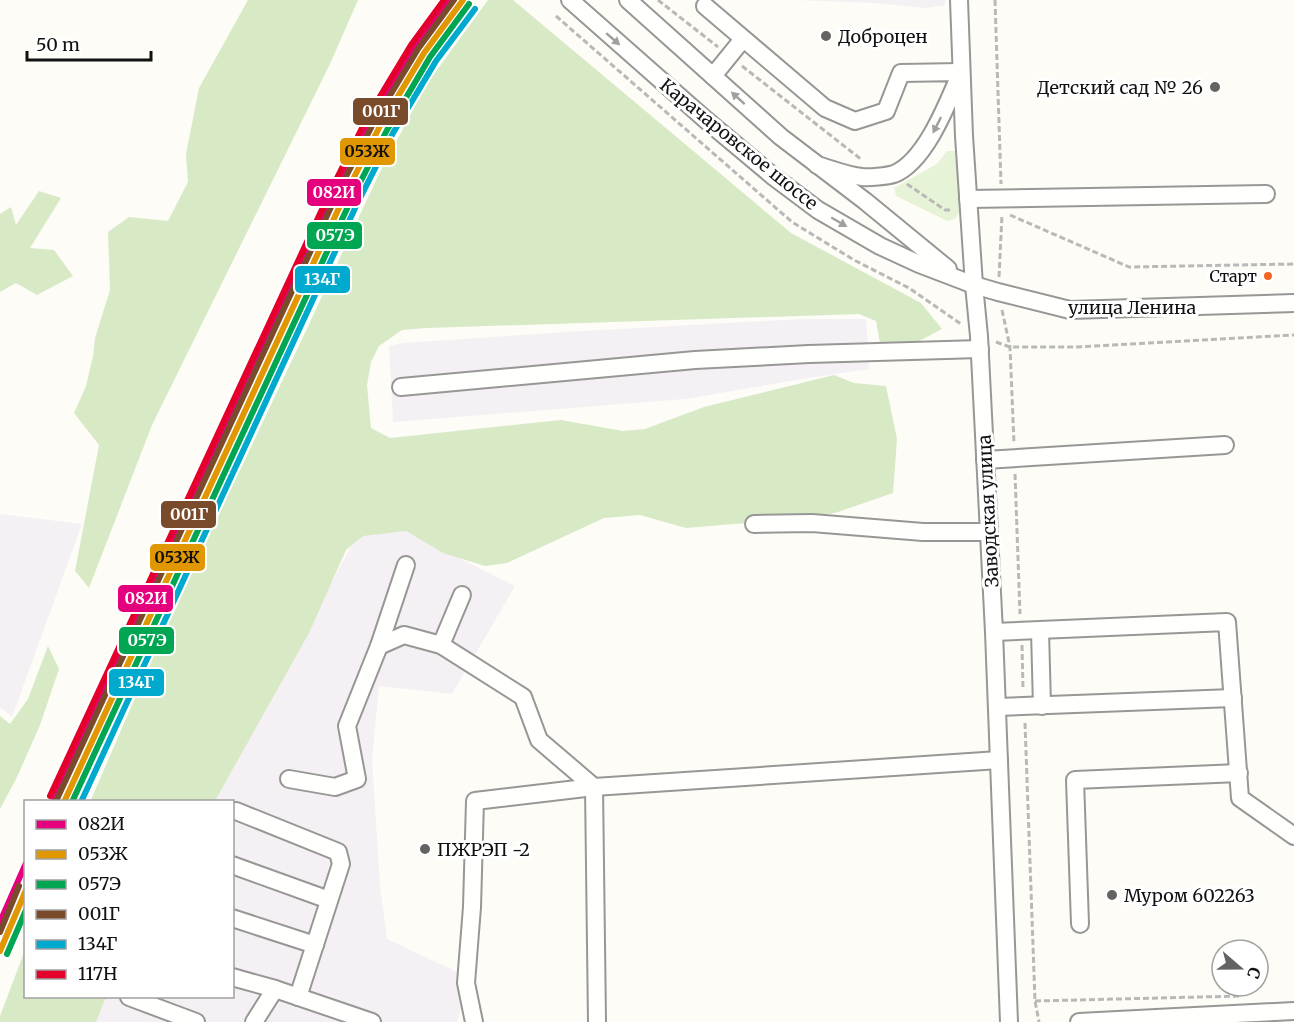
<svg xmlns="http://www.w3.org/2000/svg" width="1294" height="1022" viewBox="0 0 1294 1022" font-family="Merriweather,serif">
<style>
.industrial{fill:#f5f0f3}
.green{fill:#e7f3d7}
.forest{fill:#d8eac5}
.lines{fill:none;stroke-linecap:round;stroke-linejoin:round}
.minor-casing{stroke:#979795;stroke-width:20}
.path{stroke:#b9b9b8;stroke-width:3;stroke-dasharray:6 3;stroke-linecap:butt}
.minor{stroke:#fffffe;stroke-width:16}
.rail-1-casing{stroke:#fff;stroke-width:10}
.rail-2-casing{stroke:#fff;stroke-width:10}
.rail-3-casing{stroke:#fff;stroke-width:10}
.rail-4-casing{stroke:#fff;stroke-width:10}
.rail-5-casing{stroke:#fff;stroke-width:10}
.rail-6-casing{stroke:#fff;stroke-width:10}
.rail-1{stroke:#e5007d;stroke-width:6}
.rail-2{stroke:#e09702;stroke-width:6}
.rail-3{stroke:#00a651;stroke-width:6}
.rail-4{stroke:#7a4b2a;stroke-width:6}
.rail-5{stroke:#00a9ce;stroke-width:6}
.rail-6{stroke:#e4002b;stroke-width:6}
.oneway{fill:#a0a09f}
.poi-dot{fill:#646362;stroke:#fff;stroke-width:2}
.bus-dot{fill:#f26522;stroke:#fff;stroke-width:2}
.labels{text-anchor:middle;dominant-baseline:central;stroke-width:6;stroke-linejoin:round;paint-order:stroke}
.bus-label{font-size:16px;fill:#111;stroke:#fff;text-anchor:end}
.poi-label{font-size:18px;fill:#111;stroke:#fff;text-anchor:start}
.street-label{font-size:18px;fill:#111;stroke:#fff}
.line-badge{stroke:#fff;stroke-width:2}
.badge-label{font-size:16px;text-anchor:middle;font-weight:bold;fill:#fff}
.pale-badge-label{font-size:16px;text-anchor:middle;font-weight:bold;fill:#111}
</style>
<rect width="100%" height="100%" fill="#fdfcf7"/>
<g class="industrial">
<polygon points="798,0 945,0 945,5 926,8 875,3"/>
<polygon points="802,319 866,319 869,369 802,379 685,399 393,422 389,346 404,343 566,332"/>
<polygon points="369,513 515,586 452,694 379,686 372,760 380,887 387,939 470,978 457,1022 96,1022 106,997 232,996 232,802 214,801"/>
<polygon points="0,514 82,524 12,717 0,707"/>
</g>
<polygon class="green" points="947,151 955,151 960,211 955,219 947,221 896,196 894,188 937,164"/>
<g class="forest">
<polygon points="248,0 358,0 330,64 152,425 89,588 75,571 99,445 74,413 86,386 93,356 95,338 110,290 108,232 129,217 168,221 188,182 186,154 199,88"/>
<polygon points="488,0 513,0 791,233 921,303 942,329 919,341 880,343 876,321 859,314 427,328 402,330 379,346 371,362 367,385 371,428 390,438 561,420 623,431 645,429 704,407 834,375 854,383 886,386 897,439 893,493 838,512 817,517 686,528 640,515 604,518 507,563 485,566 443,553 406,531 363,536 346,550 309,633 215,801 90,802 199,550 241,468 304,335 378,176 426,85"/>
<polygon points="39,191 61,198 30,248 54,250 73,276 37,295 16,283 0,292 0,214 11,207 16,225"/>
<polygon points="48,646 59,669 40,725 17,777 0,809 0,716 10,724 28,699"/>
<polygon points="25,950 26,996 106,997 96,1022 0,1022 0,1016"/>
</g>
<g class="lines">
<g class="minor-casing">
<g id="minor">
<polyline points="570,0 706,120 774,177 818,210 880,246 919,264 974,285 998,292 1070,310 1294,303"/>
<polyline points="628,0 781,137 865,201 948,269"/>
<polyline points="959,0 964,136 974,285 979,336 994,632 1009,1022"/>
<path d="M 705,6 L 825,108 L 855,121 L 886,111 L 901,73 L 961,72 C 948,102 926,161 894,174 C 888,176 868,178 862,177 C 848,176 831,169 817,165"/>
<polyline points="713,76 743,39"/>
<polyline points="968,199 1266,194"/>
<polyline points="401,387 695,360 809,354 980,349"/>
<polyline points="985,460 1225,445"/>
<polyline points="754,524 812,523 923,532 989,532"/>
<polyline points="1040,631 1042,706"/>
<polyline points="994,632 1227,622 1240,798 1294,836"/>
<polyline points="441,645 462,595"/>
<polyline points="379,646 406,565"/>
<polyline points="998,707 1233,698"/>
<polyline points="289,779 335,787 357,779 347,726 379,646 404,635 441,645 523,697 539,740 594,787"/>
<polyline points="236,811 338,852 341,864 298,997"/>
<polyline points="232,865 329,900"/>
<polyline points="232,918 315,945"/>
<polyline points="1080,924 1075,780 1239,773"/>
<polyline points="232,977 275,989"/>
<polyline points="129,997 196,1022"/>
<polyline points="254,1022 275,989 372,1022"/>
<polyline points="474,1022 466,983 472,907 475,801 594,787"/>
<polyline points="597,1022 594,787 999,760"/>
<polyline points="1079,1022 1294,1011"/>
</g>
</g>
<g class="path">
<polyline points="658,0 718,47"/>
<polyline points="995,0 1001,184"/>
<polyline points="556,16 792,222 854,260 909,288 961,324"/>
<polyline points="742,66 862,160"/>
<polyline points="907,184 945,210 953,210"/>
<polyline points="1010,215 1129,267 1294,264"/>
<polyline points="999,277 1002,215"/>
<polyline points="1002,310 1010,347 1014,444"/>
<polyline points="996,342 1010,347 1076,347 1294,335"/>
<polyline points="1015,474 1020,614"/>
<polyline points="1022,645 1023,689"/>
<polyline points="1025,723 1035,1001 1039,1022"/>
<polyline points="1035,1001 1241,996"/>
</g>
<use href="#minor" class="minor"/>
<g class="rail-1-casing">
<g id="rail-1">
<polyline points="53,802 181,520 333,194 370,123 413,49 448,0"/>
<polyline points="0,922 26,863"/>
</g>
</g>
<g class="rail-2-casing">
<g id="rail-2">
<polyline points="64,802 344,197 380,126 424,53 463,0"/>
<polyline points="0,951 26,890"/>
</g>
</g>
<g class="rail-3-casing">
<g id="rail-3">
<polyline points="72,802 351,200 387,130 430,57 469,4"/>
<polyline points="7,954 26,910"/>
</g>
</g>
<g class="rail-4-casing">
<g id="rail-4">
<polyline points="57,799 337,194 374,122 418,49 454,0"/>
<polyline points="0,932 19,886"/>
</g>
</g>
<g class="rail-5-casing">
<polyline id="rail-5" points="81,802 357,204 393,133 436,61 475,9"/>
</g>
<g class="rail-6-casing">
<polyline id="rail-6" points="50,796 331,190 367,118 411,45 444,0"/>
</g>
<use href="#rail-1" class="rail-1"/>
<use href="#rail-2" class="rail-2"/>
<use href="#rail-3" class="rail-3"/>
<use href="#rail-4" class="rail-4"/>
<use href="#rail-5" class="rail-5"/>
<use href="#rail-6" class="rail-6"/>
</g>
<defs><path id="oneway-solid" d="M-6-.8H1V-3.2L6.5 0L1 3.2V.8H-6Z" transform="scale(1.5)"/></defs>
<g class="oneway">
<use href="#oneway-solid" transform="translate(613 39) rotate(41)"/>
<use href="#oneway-solid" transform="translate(738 98) rotate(-138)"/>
<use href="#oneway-solid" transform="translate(937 125) rotate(117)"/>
<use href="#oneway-solid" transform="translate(839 222) rotate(30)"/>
</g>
<g class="poi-dot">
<circle cx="826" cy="36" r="6"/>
<circle cx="1215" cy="87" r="6"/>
<circle cx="425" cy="849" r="6"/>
<circle cx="1112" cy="895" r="6"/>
</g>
<circle class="bus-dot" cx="1268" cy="276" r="5"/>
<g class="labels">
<g class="bus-label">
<text x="1257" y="276">Старт</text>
</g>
<g class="poi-label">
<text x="838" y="36">Доброцен</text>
<text x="1203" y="87" text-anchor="end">Детский сад № 26</text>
<text x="437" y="849">ПЖРЭП -2</text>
<text x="1124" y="895">Муром 602263</text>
</g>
<g class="street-label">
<text transform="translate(739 144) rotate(39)">Карачаровское шоссе</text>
<text x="1132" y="307">улица Ленина</text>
<text transform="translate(988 511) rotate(-93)">Заводская улица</text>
</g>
</g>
<g class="line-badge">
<rect x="352" y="97" width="57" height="29" rx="6" fill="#7a4b2a"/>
<rect x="339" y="137" width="57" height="29" rx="6" fill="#e09702"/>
<rect x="306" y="178" width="56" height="29" rx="6" fill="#e5007d"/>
<rect x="306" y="221" width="57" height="29" rx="6" fill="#00a651"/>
<rect x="294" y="265" width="57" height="29" rx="6" fill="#00a9ce"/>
<rect x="160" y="500" width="57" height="29" rx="6" fill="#7a4b2a"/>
<rect x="149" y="543" width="57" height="29" rx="6" fill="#e09702"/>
<rect x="117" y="584" width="57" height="29" rx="6" fill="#e5007d"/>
<rect x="118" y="626" width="57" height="29" rx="6" fill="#00a651"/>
<rect x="108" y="668" width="57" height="29" rx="6" fill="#00a9ce"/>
</g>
<g class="badge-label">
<text x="381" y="117">001Г</text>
<text x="334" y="198">082И</text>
<text x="335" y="241">057Э</text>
<text x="322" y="285">134Г</text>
<text x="189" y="520">001Г</text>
<text x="146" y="604">082И</text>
<text x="147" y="646">057Э</text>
<text x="136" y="688">134Г</text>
</g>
<g class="pale-badge-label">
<text x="367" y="157">053Ж</text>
<text x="177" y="563">053Ж</text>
</g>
<rect x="24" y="800" width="210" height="198" fill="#ffffff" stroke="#a0a0a0" stroke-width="1.5"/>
<rect x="36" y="820" width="30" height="9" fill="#e5007d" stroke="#a0a0a0" stroke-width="1.5"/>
<text x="78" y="830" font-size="18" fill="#111111">082И</text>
<rect x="36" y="850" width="30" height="9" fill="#e09702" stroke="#a0a0a0" stroke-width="1.5"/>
<text x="78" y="860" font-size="18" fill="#111111">053Ж</text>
<rect x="36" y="880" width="30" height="9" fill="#00a651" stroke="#a0a0a0" stroke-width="1.5"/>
<text x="78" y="890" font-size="18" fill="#111111">057Э</text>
<rect x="36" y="910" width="30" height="9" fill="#7a4b2a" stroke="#a0a0a0" stroke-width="1.5"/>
<text x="78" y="920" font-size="18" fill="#111111">001Г</text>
<rect x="36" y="940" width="30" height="9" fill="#00a9ce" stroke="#a0a0a0" stroke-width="1.5"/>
<text x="78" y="950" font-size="18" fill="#111111">134Г</text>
<rect x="36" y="970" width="30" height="9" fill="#e4002b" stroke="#a0a0a0" stroke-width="1.5"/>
<text x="78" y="980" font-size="18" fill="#111111">117Н</text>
<g transform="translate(1240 968) rotate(110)"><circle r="28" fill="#ffffff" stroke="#a0a0a0" stroke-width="1.5"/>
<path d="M0-4.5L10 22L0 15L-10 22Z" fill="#646362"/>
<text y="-9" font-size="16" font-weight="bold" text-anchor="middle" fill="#111111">С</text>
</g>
<path d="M27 51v9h124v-9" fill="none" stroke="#111111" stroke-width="3"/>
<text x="36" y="51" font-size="18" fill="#111111" stroke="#ffffff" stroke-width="4.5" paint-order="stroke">50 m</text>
</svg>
